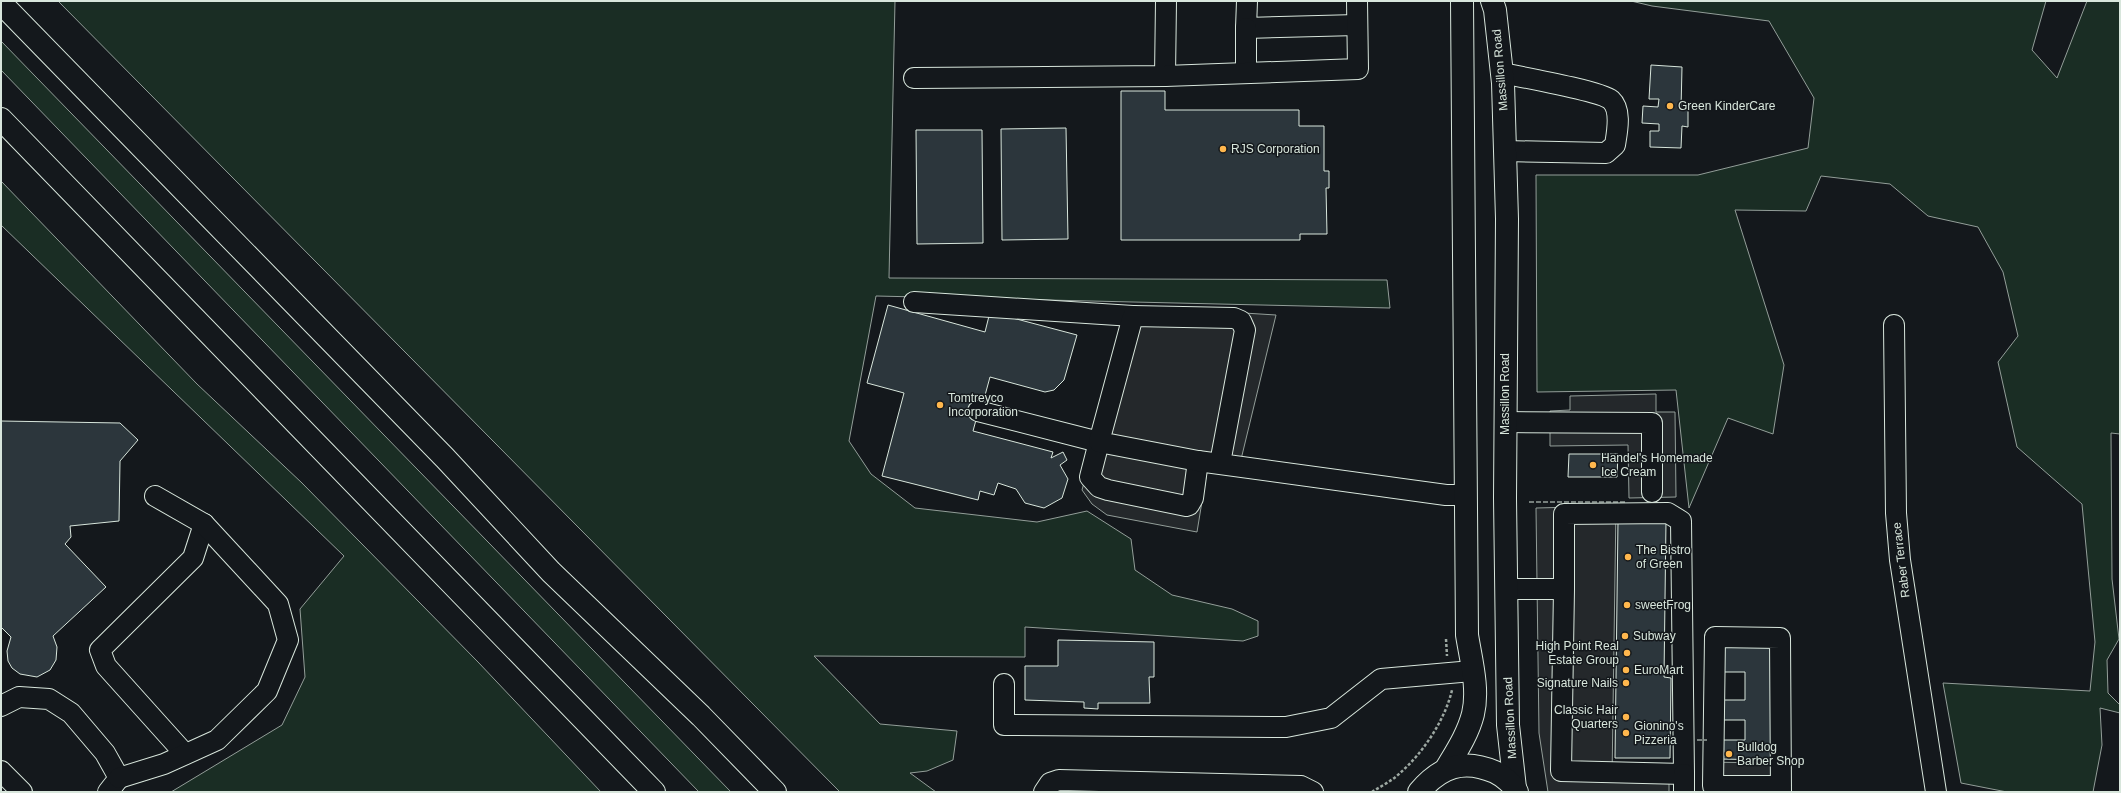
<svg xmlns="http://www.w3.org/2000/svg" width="2121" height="793" viewBox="0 0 2121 793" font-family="Helvetica,sans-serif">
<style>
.green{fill:#1a2d24;stroke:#939e99}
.parking{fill:#24282b;stroke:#939e99}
.building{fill:#2c363c;stroke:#d8e6dc}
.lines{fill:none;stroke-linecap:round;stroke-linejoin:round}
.minor-casing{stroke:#d8e6dc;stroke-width:22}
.major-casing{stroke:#d8e6dc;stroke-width:24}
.highway-casing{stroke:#d8e6dc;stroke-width:24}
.path{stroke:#9da8a2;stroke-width:2.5;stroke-dasharray:3 2;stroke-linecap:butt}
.minor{stroke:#14181c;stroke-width:20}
.major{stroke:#14181c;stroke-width:22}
.highway{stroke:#14181c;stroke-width:22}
.fence{stroke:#d8e6dc;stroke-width:1;stroke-dasharray:5 2;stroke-linecap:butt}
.poi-dot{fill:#ffb74d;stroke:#14181c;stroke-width:1.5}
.labels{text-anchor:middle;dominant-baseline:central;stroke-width:3;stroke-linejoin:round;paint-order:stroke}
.street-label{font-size:12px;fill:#d8e6dc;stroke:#14181c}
.poi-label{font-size:12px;fill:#d8e6dc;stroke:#14181c;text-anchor:start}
</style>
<rect width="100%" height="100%" fill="#14181c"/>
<g class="green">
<polygon points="58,1 895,1 889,278 1387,280 1390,308 876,296 849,441 871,474 915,508 1037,522 1087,511 1131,539 1135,570 1172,595 1232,609 1258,621 1258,636 1243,641 1025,627 1025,657 814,656 880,724 957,731 953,760 927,771 910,773 936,792 840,792"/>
<polygon points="1631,1 2046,1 2032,50 2057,78 2087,1 2120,1 2120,434 2111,433 2112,579 2119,639 2107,660 2108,693 2120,705 2120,713 2100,708 2102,745 2093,792 2007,792 1961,783 1943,683 2090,691 2095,642 2082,504 2017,447 1998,362 2018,336 2003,272 1978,227 1928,216 1890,184 1821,176 1806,211 1735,210 1784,365 1773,434 1728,418 1689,508 1676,390 1537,392 1536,175 1698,175 1808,148 1814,98 1769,21 1652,6"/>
<polygon points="1,41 731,792 699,792 1,70"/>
<polygon points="1,181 197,384 302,483 478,662 601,792 171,792 282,725 305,677 300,609 344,556 1,225"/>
</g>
<g class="parking">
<polygon points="1132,306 1276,315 1237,476 1207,471 1197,532 1107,515 1092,504 1082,490"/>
<polygon points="1656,394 1656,412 1675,412 1676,497 1629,498 1628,445 1550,446 1550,411 1570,410 1570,396"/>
<polygon points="1616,506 1612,779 1669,781 1669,792 1548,792 1539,733 1536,508"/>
<polygon points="1704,762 1772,763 1773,778 1705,776"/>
</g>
<g class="building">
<polygon points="1651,65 1682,67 1681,109 1688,109 1688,127 1682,126 1681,148 1650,147 1650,131 1659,131 1659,124 1642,123 1643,106 1658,107 1659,99 1649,99"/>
<polygon points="1121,91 1165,91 1165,110 1299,110 1299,126 1324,126 1324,171 1329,171 1329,188 1326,188 1327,234 1300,234 1300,240 1121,240"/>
<polygon points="1066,128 1068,239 1002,240 1001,129"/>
<polygon points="916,130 982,130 983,243 917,244"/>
<polygon points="888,305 985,332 990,312 1077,335 1064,380 1054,390 1045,392 990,377 984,399 982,398 973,431 1053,452 1051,458 1063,452 1067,460 1060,465 1068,479 1062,498 1044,508 1025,503 1016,489 998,483 994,495 980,491 978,500 882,476 904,393 867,383"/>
<polygon points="1,421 120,423 138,440 120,461 119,521 70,526 71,537 65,544 106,587 53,636 57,647 56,660 50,670 37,677 20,674 12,668 8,661 7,651 11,637 1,627"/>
<polygon points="1569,454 1618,454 1617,477 1568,477"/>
<polygon points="1618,521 1666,521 1664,677 1671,678 1670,758 1615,758"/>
<polygon points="1058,640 1154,642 1154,677 1149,677 1150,703 1098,703 1098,709 1084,708 1084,702 1025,700 1025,666 1058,666"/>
<polygon points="1721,644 1773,644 1772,760 1720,759 1720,740 1745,740 1745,720 1721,720 1721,700 1745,700 1745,672 1720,672"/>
</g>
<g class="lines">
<g class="minor-casing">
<g id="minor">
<polyline points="1247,1 1246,28 1357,25"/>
<polyline points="1246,73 1246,28"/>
<path d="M 1502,73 C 1521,77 1600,91 1611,100 C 1622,110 1617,132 1615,145 L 1606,153 L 1505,151"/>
<polyline points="1165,76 1166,1"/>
<polyline points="914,78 1165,76 1358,69 1357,1"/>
<polyline points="914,302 1133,316"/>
<polyline points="1894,325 1896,513 1900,560 1936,792"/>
<polyline points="978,411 1099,442 1090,477 1099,487 1108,490 1186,506 1189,505 1193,498 1198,461"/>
<polyline points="1505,422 1652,423 1652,492"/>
<polyline points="1220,463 1245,330 1241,321 1234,318 1133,316 1099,442 1198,461 1446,495 1466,495"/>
<polyline points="1506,589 1564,589 1561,771 1684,774 1681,521 1668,513 1564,514 1564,589"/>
<polyline points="1004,684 1004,725 1286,727 1331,718 1381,679 1472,671"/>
<polyline points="1,706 19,697 49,699 71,713 105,753 119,778 108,792"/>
<polyline points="185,754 106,666 100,650 193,558 204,524"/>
<polyline points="1,771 22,792"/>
<polyline points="1684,774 1684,792"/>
<polyline points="119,778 164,764 217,740 267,691 288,640 278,604 204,524 155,496"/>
<polyline points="1781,786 1713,786 1715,637 1780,638 1781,792"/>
<polyline points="1044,792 1050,783 1059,780 1301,786 1313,792"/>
</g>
</g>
<g class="major-casing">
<g id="major">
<polyline points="1492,1 1495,10 1503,83 1507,219 1505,498 1508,725 1515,788"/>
<path d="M 1446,769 C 1456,752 1468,734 1473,714 C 1479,689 1471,660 1467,635 L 1462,1"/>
<path d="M 1419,792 C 1440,767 1463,758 1495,772 C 1503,776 1513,784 1517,792"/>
</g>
</g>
<g class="highway-casing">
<g id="highway">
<polyline points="1,3 445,458 551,572 701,716 775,792"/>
<polyline points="1,119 654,792"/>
</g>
</g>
<g class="path">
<polyline points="1446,639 1447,656"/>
<path d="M 1372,792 C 1381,786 1392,781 1400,773 C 1423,753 1445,720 1452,690"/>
</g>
<use href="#minor" class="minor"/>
<use href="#major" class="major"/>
<use href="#highway" class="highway"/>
<g class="fence">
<polyline points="1529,502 1625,502"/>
<polyline points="1697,740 1707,740"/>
</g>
</g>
<g class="poi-dot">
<circle cx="1670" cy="106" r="4"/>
<circle cx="1223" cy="149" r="4"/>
<circle cx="940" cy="405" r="4"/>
<circle cx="1593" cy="465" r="4"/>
<circle cx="1628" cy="557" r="4"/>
<circle cx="1627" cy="605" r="4"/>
<circle cx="1625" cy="636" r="4"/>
<circle cx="1627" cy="653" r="4"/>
<circle cx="1626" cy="670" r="4"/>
<circle cx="1626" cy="683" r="4"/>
<circle cx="1626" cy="717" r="4"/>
<circle cx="1626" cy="733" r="4"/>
<circle cx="1729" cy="754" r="4"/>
</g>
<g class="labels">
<g class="street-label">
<text transform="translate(1500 70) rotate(-95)">Massillon Road</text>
<text transform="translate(1505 394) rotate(-90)">Massillon Road</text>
<text transform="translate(1901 560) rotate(-97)">Raber Terrace</text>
<text transform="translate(1510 718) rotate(-93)">Massillon Road</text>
</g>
<g class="poi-label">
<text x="1678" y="106">Green KinderCare</text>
<text x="1231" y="149">RJS Corporation</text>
<text x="948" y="398">Tomtreyco<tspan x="948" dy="14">Incorporation</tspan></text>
<text x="1601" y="458">Handel's Homemade<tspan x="1601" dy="14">Ice Cream</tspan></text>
<text x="1636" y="550">The Bistro<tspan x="1636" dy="14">of Green</tspan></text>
<text x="1635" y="605">sweetFrog</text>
<text x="1633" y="636">Subway</text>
<text x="1619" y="646" text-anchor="end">High Point Real<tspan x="1619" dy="14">Estate Group</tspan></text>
<text x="1634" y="670">EuroMart</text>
<text x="1618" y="683" text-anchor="end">Signature Nails</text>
<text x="1618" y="710" text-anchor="end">Classic Hair<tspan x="1618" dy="14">Quarters</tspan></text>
<text x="1634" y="726">Gionino's<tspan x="1634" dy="14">Pizzeria</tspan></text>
<text x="1737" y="747">Bulldog<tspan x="1737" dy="14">Barber Shop</tspan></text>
</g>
</g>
<rect width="2121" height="793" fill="none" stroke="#d8e6dc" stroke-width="4"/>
</svg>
